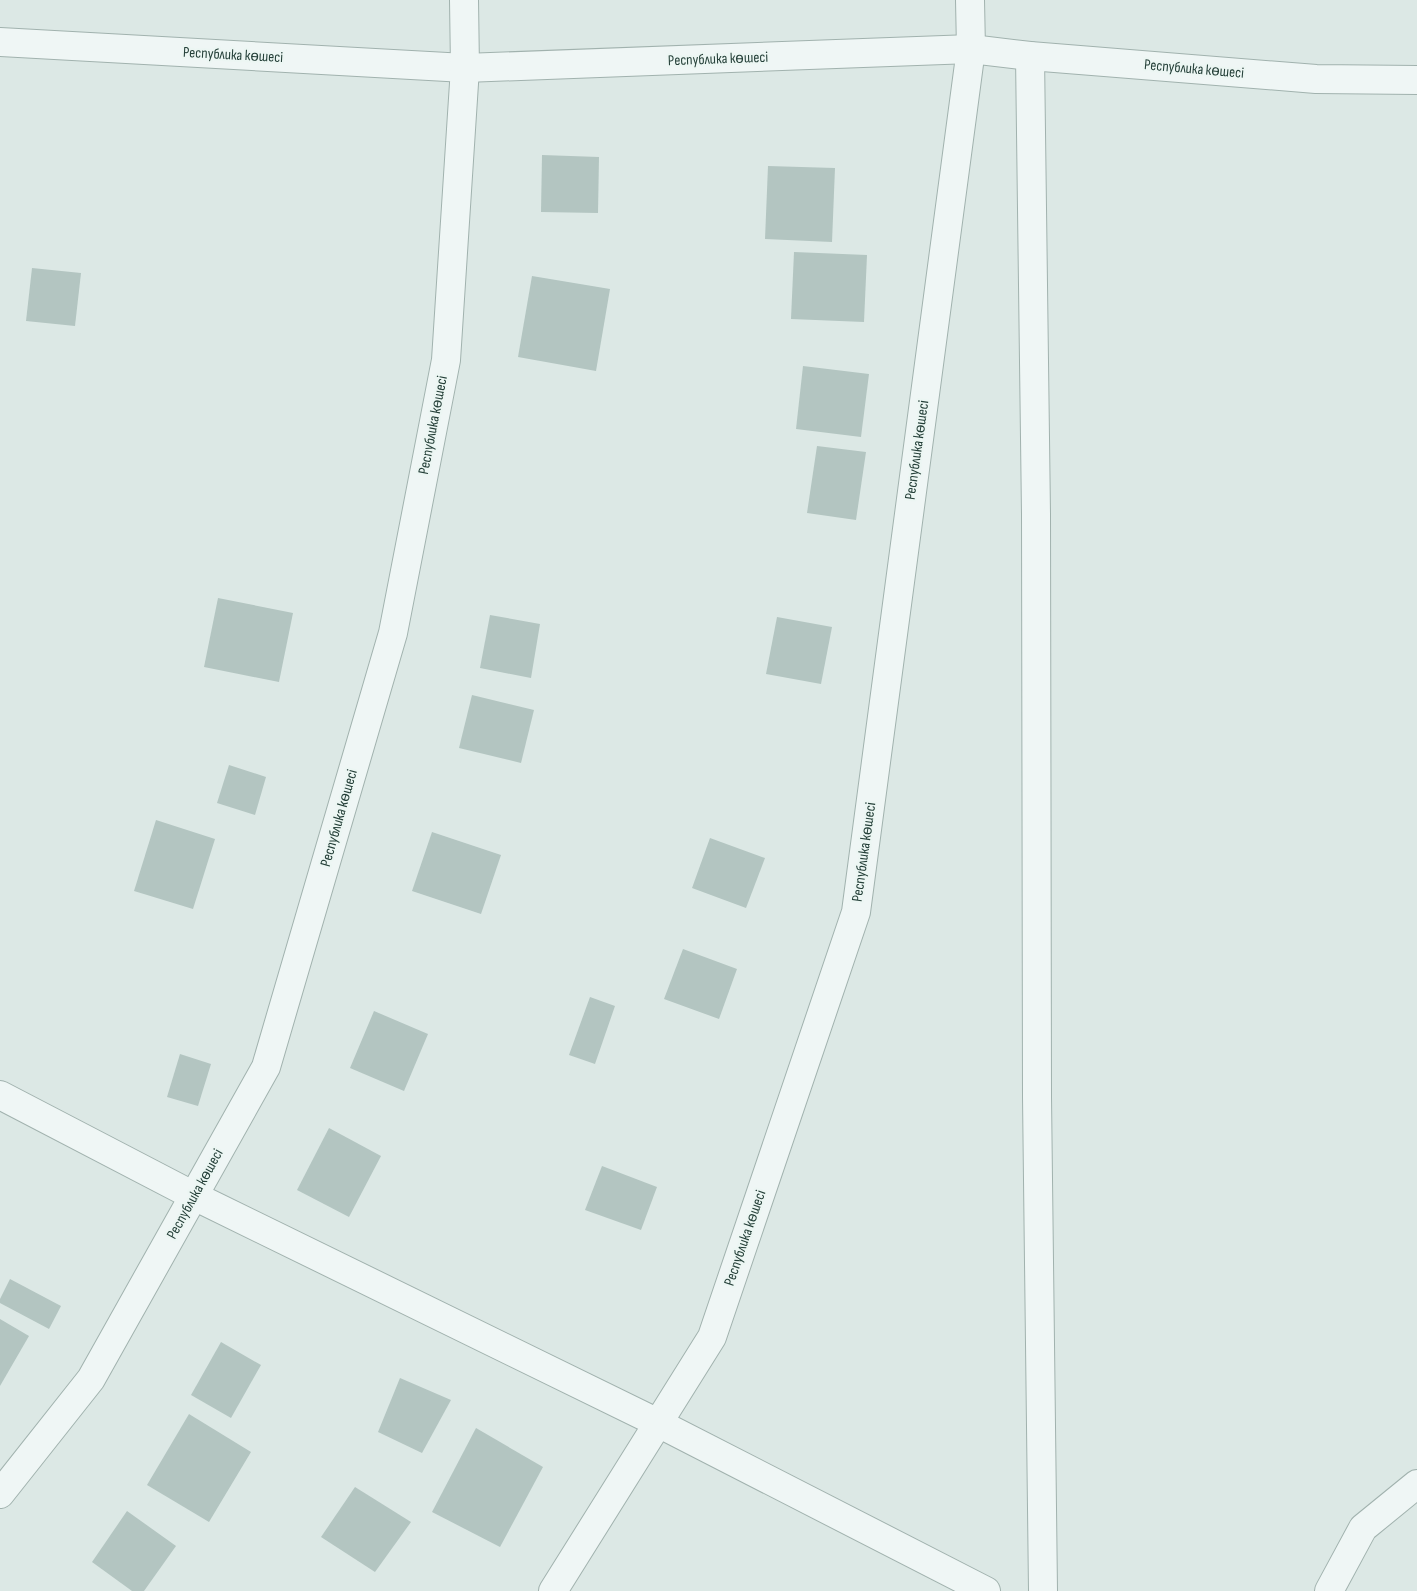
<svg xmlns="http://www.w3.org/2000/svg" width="1417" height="1591" viewBox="0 0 1417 1591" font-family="'Sofia Sans Condensed',sans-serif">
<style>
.building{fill:#b3c5c1}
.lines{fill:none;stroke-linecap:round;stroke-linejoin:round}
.street-casing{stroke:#a1b2ae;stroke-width:30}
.street{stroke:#eff6f5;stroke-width:28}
.labels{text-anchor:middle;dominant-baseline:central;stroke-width:4.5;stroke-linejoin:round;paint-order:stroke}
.street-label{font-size:15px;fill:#254039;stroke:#ecf6f3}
</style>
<rect width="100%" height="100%" fill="#dce8e5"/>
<g class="building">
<polygon points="542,155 599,157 598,213 541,212"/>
<polygon points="768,166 835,168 832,242 765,239"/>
<polygon points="794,252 867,255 864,322 791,319"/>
<polygon points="32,268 81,273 75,326 26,321"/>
<polygon points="532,276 610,289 596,371 518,357"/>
<polygon points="803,366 869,374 861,437 796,429"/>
<polygon points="817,446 866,452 856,520 807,513"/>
<polygon points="218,598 293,613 279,682 204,667"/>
<polygon points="490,615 540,624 531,678 480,668"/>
<polygon points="777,617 832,627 821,684 766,674"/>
<polygon points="472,695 534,710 521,763 459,748"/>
<polygon points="229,765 266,777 255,815 217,803"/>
<polygon points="156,820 215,839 193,909 134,891"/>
<polygon points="432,832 501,855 481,914 412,891"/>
<polygon points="710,838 765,858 746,908 692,888"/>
<polygon points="683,949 737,969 719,1019 664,999"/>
<polygon points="590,997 615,1006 595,1064 569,1055"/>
<polygon points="374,1011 428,1034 404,1091 350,1068"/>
<polygon points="180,1054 211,1064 198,1106 167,1097"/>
<polygon points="329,1128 381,1156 349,1217 297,1190"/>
<polygon points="602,1166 657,1187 641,1230 585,1210"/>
<polygon points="10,1279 61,1306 49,1329 0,1303 0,1299"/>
<polygon points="0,1319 29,1336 0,1386"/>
<polygon points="221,1342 261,1365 231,1418 191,1395"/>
<polygon points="400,1378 451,1400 422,1453 378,1432"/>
<polygon points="189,1414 251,1452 209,1522 147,1485"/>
<polygon points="476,1428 543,1467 500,1547 432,1512"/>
<polygon points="355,1487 411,1522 375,1572 321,1537"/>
<polygon points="127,1511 176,1546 144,1591 132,1591 92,1562"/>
</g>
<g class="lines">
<g class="street-casing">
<g id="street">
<polyline points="0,42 465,68 971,49 1030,56 1316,79 1417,80"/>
<polyline points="1030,56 1036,514 1037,1097 1043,1591"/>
<polyline points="0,1095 194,1196 658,1423 986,1591"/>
<polyline points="0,1494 91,1379 266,1067 393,633 446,360 465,68 464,0"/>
<polyline points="553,1591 712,1337 856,912 971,49 970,0"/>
<polyline points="1329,1591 1363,1528 1417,1484"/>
</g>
</g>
<use href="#street" class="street"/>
</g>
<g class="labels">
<g class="street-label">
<text transform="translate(233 55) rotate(3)">Республика көшесі</text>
<text transform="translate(718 59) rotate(-2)">Республика көшесі</text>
<text transform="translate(1194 69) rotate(5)">Республика көшесі</text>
<text transform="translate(433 425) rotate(-79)">Республика көшесі</text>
<text transform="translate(917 450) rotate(-82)">Республика көшесі</text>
<text transform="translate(339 818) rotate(-74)">Республика көшесі</text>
<text transform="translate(864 852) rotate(-82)">Республика көшесі</text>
<text transform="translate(195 1194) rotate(-61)">Республика көшесі</text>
<text transform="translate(745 1238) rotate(-71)">Республика көшесі</text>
</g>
</g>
</svg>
